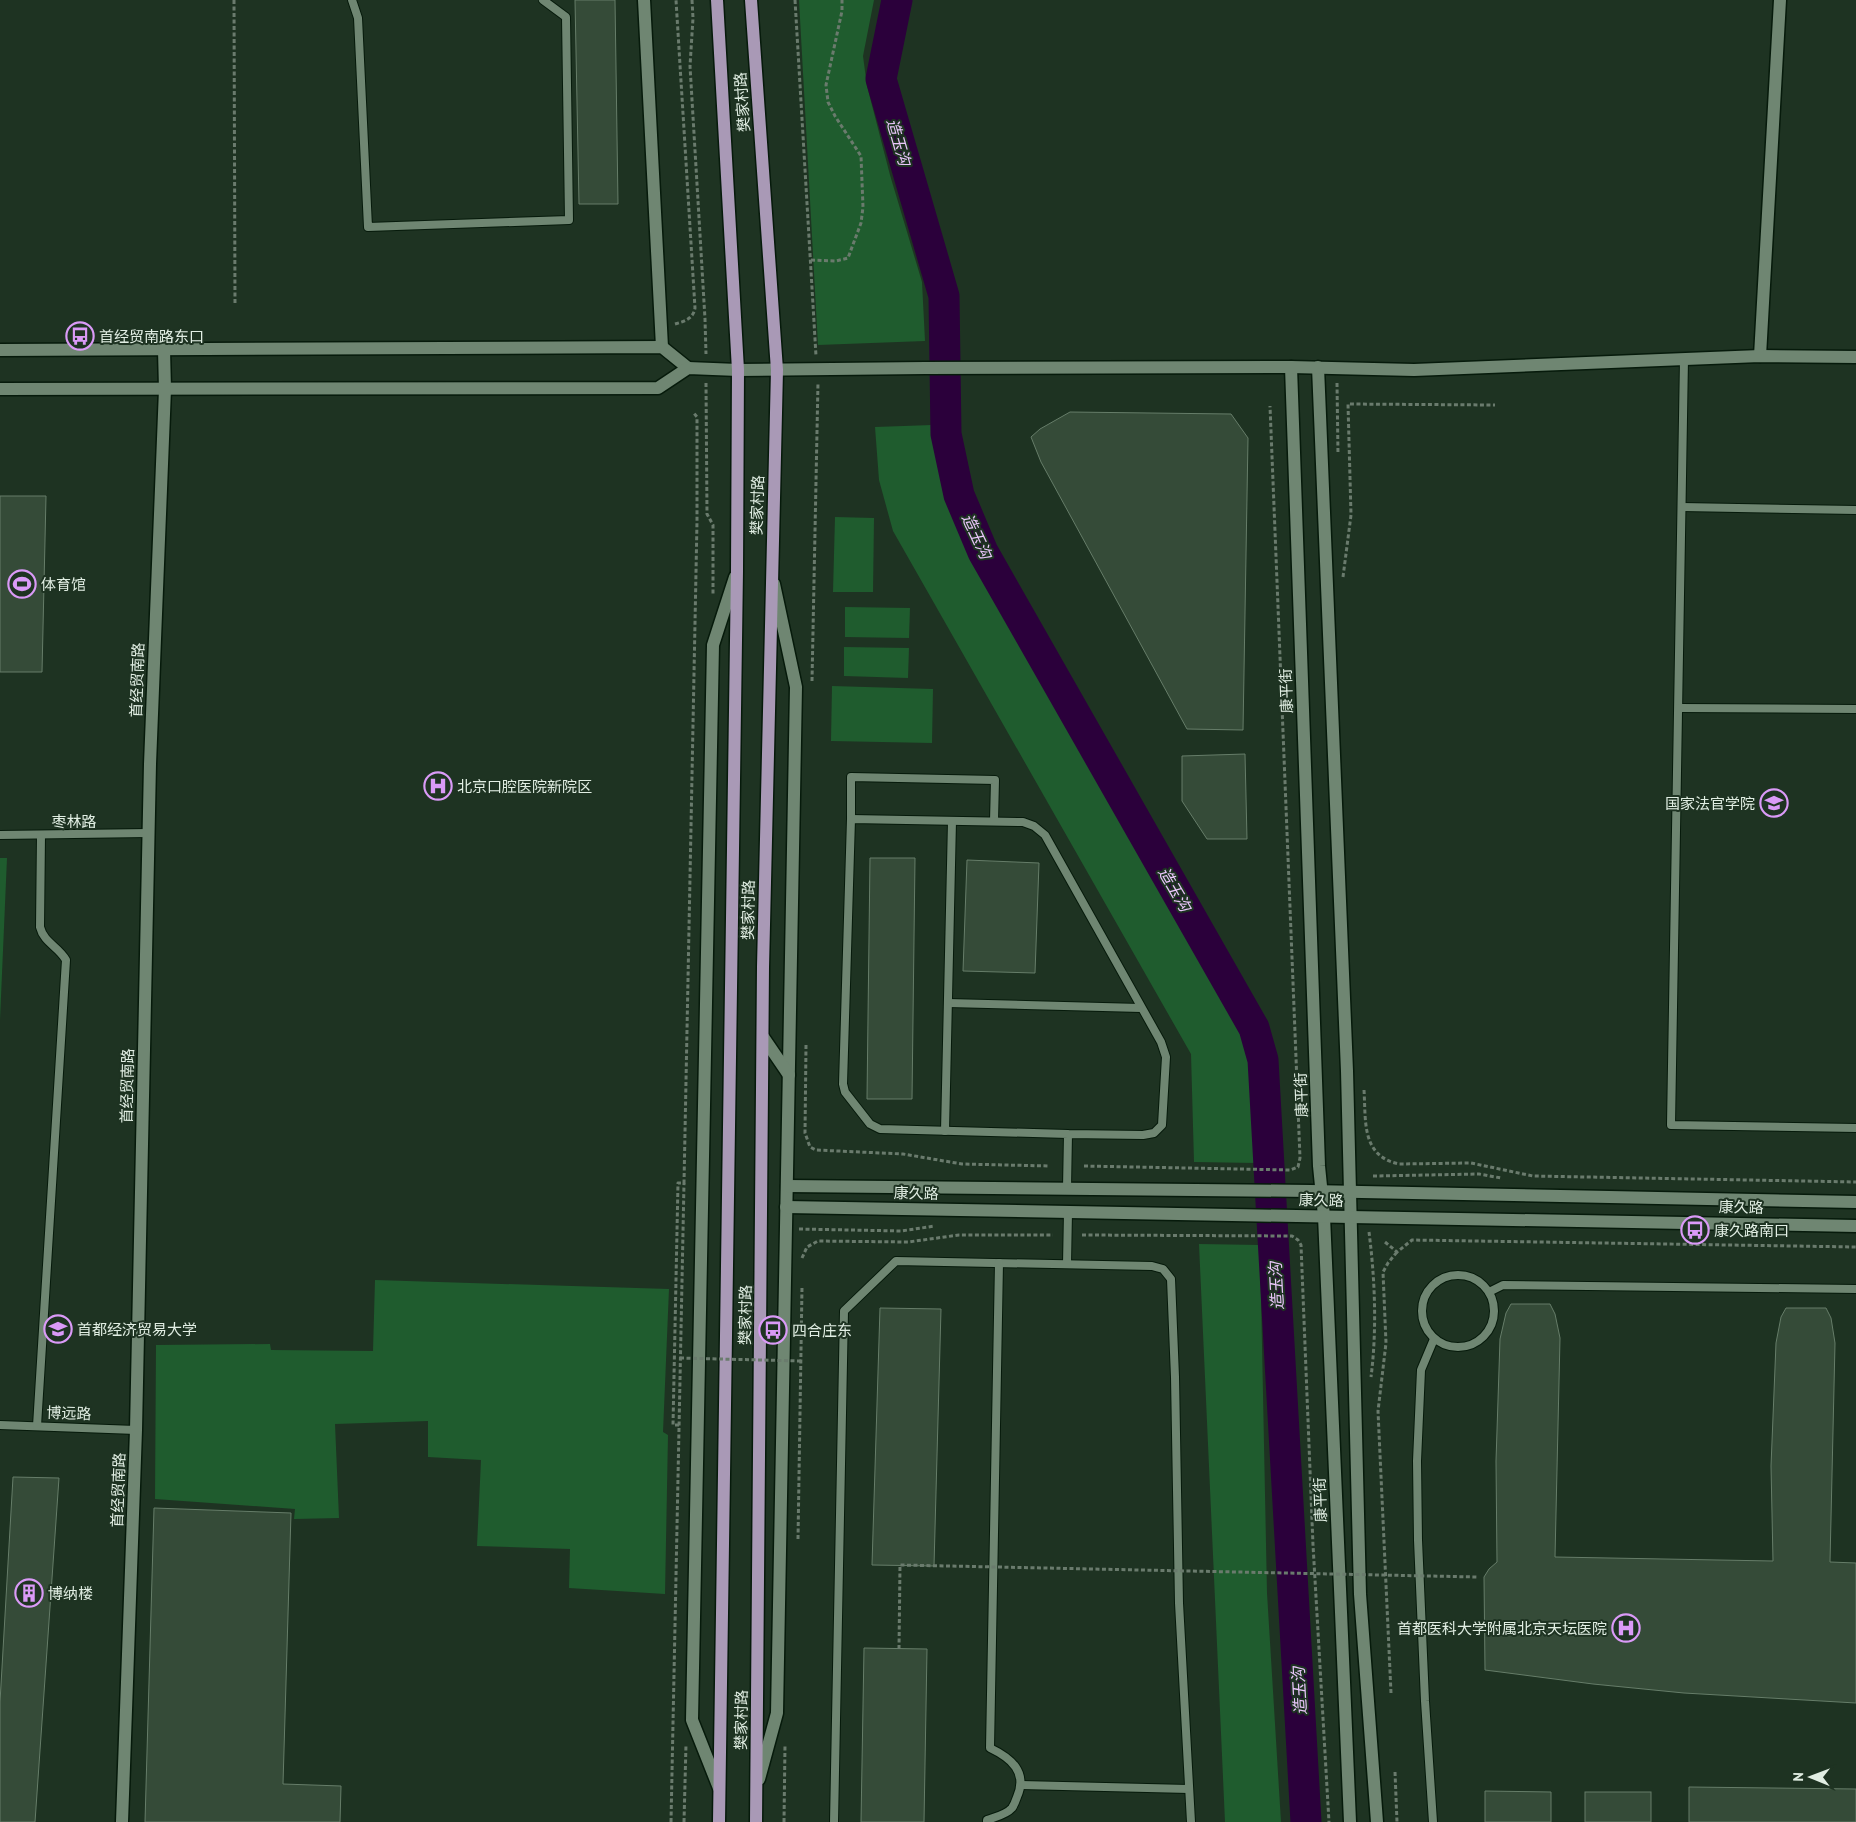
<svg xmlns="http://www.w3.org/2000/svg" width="1856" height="1822" viewBox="0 0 1856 1822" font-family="'PT Sans','Noto Sans SC',sans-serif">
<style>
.green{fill:#1f5c2e}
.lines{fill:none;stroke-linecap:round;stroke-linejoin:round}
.river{stroke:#2b003b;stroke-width:31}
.building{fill:#354b38;stroke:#667d69}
.service-casing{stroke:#061a0b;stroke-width:10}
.minor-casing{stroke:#061a0b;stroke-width:15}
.tertiary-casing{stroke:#061a0b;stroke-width:15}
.secondary-casing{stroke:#061a0b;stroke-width:15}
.primary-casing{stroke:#061a0b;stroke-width:15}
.path{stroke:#6a7b6d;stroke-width:3;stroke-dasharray:4 2.5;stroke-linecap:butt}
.service{stroke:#6f8672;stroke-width:8}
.minor{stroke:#6f8672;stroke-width:12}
.tertiary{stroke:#6f8672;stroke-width:12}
.secondary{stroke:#6f8672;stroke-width:12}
.primary{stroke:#a999b6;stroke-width:12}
.path-bridge{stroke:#6a7b6d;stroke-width:3;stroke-dasharray:4 2.5;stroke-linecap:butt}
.labels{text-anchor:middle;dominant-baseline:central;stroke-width:4;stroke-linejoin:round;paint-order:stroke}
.street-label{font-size:15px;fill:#e1eee3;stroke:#1e3322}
.poi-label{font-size:15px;fill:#e1eee3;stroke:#1e3322;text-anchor:start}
.water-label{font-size:16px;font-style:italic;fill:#ebc7fc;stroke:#1e3322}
</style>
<rect width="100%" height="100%" fill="#1e3322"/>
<g class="green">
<polygon points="799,0 874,0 863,56 867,86 890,175 922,282 925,341 818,345"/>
<path d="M 932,425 C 938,465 948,502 962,539 L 1245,1033 L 1251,1058 L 1257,1163 L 1194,1162 L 1191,1054 L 893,531 L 879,480 L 875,427 Z"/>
<polygon points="835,517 874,518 873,592 833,592"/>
<polygon points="845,607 910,608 909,638 845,637"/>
<polygon points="844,647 909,648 908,678 844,676"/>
<polygon points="832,686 933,689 932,743 831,741"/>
<polygon points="0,858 7,858 0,1020"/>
<polygon points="1199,1244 1260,1245 1267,1593 1281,1822 1225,1822"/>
<polygon points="375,1280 669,1289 663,1432 668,1435 665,1594 569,1588 570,1549 477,1546 481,1460 428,1457 428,1421 335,1424 339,1518 294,1519 295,1509 155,1499 156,1345 270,1344 271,1350 373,1351"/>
</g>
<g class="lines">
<polyline class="river" points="897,0 881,79 944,296 946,434 959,495 983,552 1254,1028 1263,1060 1306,1822"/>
</g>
<g class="building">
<polygon points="575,0 615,0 618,204 579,204"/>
<polygon points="1070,412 1231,414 1248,438 1243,730 1187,729 1041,462 1031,437 1040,429"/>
<polygon points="0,496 46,496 42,672 0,672"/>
<polygon points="1245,754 1247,839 1207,839 1182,801 1182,756"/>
<polygon points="870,858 915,858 912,1099 867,1099"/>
<polygon points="967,860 1039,863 1035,973 963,971"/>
<polygon points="1511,1304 1550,1304 1555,1314 1560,1338 1555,1557 1773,1561 1771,1466 1776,1343 1781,1317 1786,1308 1826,1308 1831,1318 1835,1343 1830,1562 1856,1563 1856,1703 1684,1693 1593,1684 1485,1670 1484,1577 1489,1569 1497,1562 1496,1461 1500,1339 1506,1313"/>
<polygon points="880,1308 941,1309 934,1566 872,1565"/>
<polygon points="13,1477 59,1478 35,1822 0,1822 0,1702"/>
<polygon points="154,1508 291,1513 283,1784 341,1786 340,1822 145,1822"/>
<polygon points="864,1648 927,1649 924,1822 861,1822"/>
<polygon points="1689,1787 1856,1789 1856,1822 1689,1822"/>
<polygon points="1485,1791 1551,1792 1551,1822 1485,1822"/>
<rect x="1585" y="1792" width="66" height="30"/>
</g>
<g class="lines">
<g class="service-casing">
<g id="service">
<polyline points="352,0 358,18 368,227 569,220 566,17 543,0"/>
<polyline points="1684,359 1671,1125 1856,1128"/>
<polyline points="1682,507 1856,510"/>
<polyline points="1679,708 1856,709"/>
<polyline points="851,819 851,777 995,780 994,821"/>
<polyline points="0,835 148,833"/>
<polyline points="948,1003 1141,1008"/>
<polyline points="945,1131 952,821"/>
<polyline points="1067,1188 1068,1134 1143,1135 1154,1133 1162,1125 1166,1057 1161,1042 1045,835 1034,826 1023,822 851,819 843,1084 845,1092 870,1124 880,1129 1068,1134"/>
<polyline points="1067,1264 1068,1212"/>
<circle cx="1458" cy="1311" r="36"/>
<polyline points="1489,1292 1503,1285 1856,1289"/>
<polyline points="0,1425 136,1430"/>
<path d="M 37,1426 L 66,960 C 58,946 44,943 40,927 L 41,835"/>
<polyline points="1021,1785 1189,1789"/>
<polyline points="834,1822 844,1311 896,1261 1152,1266 1163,1269 1171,1279 1175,1377 1179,1603 1191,1822"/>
<path d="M 987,1822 L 987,1820 C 995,1817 1006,1815 1012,1808 C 1014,1805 1016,1800 1017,1797 C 1028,1772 1011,1758 990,1748 L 999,1263"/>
<polyline points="1433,1822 1425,1701 1418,1540 1417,1461 1421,1370 1434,1339"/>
</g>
</g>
<g class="minor-casing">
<g id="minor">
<polyline points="644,0 662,347"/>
<polyline points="1760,356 1780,0"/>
<polyline points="759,1779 777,1713 796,687 774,584"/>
<polyline points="719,1788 692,1720 713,645 735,577"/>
</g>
</g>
<g class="tertiary-casing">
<g id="tertiary">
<polyline points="0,350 662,347 688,368"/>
<polyline points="1291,367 1319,1166 1324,1216 1350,1822"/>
<polyline points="1318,367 1347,1071 1360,1594 1377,1822"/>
<polyline points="0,389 658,388 688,368 738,370 925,368 1291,367 1414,370 1760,356 1856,357"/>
<polyline points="787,1186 1311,1191 1856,1202"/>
<polyline points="786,1207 1856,1226"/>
<polyline points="122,1822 136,1430 150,764 165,389 164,350"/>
</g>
</g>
<g class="secondary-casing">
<polyline id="secondary" points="763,1037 789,1075"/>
</g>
<g class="primary-casing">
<g id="primary">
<polyline points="717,0 738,370 737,571 719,1822"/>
<polyline points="751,0 777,370 763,967 756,1822"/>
</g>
</g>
<g class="path">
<polyline points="234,0 235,305"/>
<polyline points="692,0 693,18 690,66 705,319 706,354"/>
<polyline points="795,0 816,356"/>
<polyline points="811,260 836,261 848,258 861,223 863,207 861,156 835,116 828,102 826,85 842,11 842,0"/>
<path d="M 675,324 C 685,321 693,319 695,308 L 676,0"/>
<polyline points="706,383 707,514 713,525 713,595"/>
<polyline points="1337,383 1338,454"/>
<polyline points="1343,577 1351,515 1348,404 1495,405"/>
<polyline points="812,681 818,382"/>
<polyline points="806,1045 805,1133 810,1147 816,1150 903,1154 962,1164 1049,1166"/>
<path d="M 1364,1090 C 1366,1121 1361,1156 1399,1164 L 1471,1163 L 1533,1176 L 1856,1182"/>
<polyline points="1084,1166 1290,1170 1298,1167 1300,1158 1270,406"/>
<polyline points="1373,1176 1479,1174 1501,1178"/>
<polyline points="799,1229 901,1231 935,1226"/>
<path d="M 1369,1232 C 1375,1279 1377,1330 1371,1377"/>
<polyline points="1082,1235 1292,1236 1298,1240 1301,1245 1313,1545 1329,1822"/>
<polyline points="1385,1242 1397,1252 1412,1240 1856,1247"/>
<polyline points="802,1258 807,1247 818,1241 908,1242 959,1235 1053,1235"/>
<polyline points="679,1425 673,1425 678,1183 684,1183 697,521 697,417 693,412"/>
<polyline points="798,1539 802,1287"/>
<polyline points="1391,1693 1378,1411 1386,1343 1383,1272 1388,1263 1397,1252"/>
<polyline points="1395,1772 1397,1822"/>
<polyline points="671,1822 684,1183"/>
<polyline points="684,1822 686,1744"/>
<polyline points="784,1822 785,1745"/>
</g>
<use href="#service" class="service"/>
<use href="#minor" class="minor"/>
<use href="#tertiary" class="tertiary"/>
<use href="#secondary" class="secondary"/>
<use href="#primary" class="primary"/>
<g class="path-bridge">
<polyline points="680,1358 801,1361"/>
<polyline points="899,1649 900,1565 1477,1577"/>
</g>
</g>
<defs>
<g id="bus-ring" transform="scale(1.4375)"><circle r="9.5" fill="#1e3322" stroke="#da9af7" stroke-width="1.5"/><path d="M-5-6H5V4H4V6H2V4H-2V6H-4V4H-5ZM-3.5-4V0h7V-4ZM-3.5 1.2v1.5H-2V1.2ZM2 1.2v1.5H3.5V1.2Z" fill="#da9af7"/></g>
<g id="stadium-ring" transform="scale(1.4375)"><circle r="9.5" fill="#1e3322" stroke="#da9af7" stroke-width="1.5"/><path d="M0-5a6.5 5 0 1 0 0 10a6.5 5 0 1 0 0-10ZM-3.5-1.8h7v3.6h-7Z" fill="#da9af7"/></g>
<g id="hospital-ring" transform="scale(1.4375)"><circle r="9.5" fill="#1e3322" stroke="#da9af7" stroke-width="1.5"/><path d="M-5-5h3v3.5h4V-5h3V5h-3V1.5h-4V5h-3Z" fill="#da9af7"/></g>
<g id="university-ring" transform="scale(1.4375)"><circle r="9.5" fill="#1e3322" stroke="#da9af7" stroke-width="1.5"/><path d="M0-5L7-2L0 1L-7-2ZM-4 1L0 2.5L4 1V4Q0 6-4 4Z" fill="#da9af7"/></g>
<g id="building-ring" transform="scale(1.4375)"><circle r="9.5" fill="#1e3322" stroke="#da9af7" stroke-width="1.5"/><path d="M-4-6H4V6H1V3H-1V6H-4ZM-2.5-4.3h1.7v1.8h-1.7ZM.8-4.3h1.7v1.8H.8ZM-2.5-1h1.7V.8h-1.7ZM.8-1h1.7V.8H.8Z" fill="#da9af7"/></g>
</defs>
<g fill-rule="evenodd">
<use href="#bus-ring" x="80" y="336"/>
<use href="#stadium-ring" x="22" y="584"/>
<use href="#hospital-ring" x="438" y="786"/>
<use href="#university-ring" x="1774" y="803"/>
<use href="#bus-ring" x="1695" y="1230"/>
<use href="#university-ring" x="58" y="1329"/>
<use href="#bus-ring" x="773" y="1330"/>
<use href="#building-ring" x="29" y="1593"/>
<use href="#hospital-ring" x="1626" y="1628"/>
</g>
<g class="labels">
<g class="street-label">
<text transform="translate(742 102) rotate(-94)">樊家村路</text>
<text transform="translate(757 505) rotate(-88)">樊家村路</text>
<text transform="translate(137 680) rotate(-88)">首经贸南路</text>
<text transform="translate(1286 691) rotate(-92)">康平街</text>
<text x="74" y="821">枣林路</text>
<text transform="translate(748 910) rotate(-89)">樊家村路</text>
<text transform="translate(127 1086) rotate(-89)">首经贸南路</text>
<text transform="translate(1301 1095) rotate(-92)">康平街</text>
<text transform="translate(916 1193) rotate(1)">康久路</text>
<text transform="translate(1321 1200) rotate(1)">康久路</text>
<text transform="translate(1741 1207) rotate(1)">康久路</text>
<text transform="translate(745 1315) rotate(-89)">樊家村路</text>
<text transform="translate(69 1413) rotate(2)">博远路</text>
<text transform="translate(118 1490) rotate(-88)">首经贸南路</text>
<text transform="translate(1320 1500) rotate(-92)">康平街</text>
<text transform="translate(741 1720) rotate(-89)">樊家村路</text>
</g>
<g class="poi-label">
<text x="99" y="336">首经贸南路东口</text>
<text x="41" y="584">体育馆</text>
<text x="457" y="786">北京口腔医院新院区</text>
<text x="1755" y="803" text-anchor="end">国家法官学院</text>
<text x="1714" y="1230">康久路南口</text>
<text x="77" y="1329">首都经济贸易大学</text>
<text x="792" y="1330">四合庄东</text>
<text x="48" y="1593">博纳楼</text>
<text x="1607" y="1628" text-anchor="end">首都医科大学附属北京天坛医院</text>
</g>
<g class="water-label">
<text transform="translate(899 142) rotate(74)">造玉沟</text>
<text transform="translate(977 536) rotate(65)">造玉沟</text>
<text transform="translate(1175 889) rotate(60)">造玉沟</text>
<text transform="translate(1276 1286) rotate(-93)">造玉沟</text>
<text transform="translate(1299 1691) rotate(-93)">造玉沟</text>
</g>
</g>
<g transform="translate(1811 1777) rotate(271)" stroke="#1e3322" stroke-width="4" paint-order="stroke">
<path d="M0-4L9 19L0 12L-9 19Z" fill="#e1eee3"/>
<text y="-8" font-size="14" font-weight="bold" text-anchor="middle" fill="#e1eee3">N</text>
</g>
</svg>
